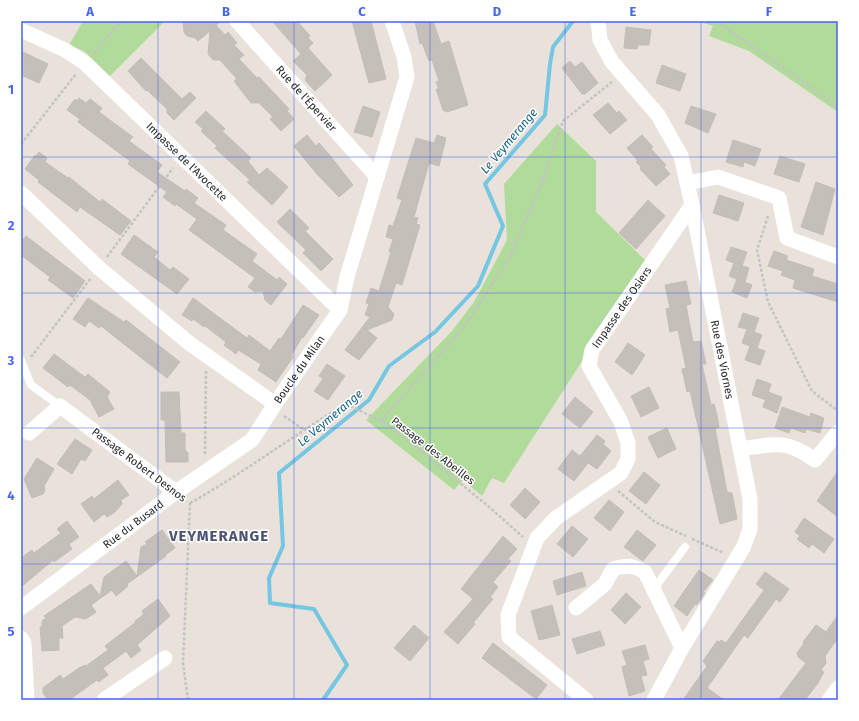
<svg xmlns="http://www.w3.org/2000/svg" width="859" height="721" viewBox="0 0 859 721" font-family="'Fira Sans',sans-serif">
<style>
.green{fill:#b1db9a}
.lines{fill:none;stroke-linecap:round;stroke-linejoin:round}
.stream{stroke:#75c6e2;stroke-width:4}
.building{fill:#c4bfb9;stroke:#c3beb4}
.path{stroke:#c3c3c3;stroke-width:2.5;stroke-dasharray:3 2;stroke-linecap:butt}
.service{stroke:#fff;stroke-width:8}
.minor{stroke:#fff;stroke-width:15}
.grid{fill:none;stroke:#4766e9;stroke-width:1;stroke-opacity:0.55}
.labels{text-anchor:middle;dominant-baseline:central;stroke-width:3;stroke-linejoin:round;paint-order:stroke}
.street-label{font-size:11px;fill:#272727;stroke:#fff}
.water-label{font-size:12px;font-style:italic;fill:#19638a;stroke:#fff}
.district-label{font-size:15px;font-weight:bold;letter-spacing:1px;fill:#4c5373;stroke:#fff}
.neatline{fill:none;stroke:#4766e9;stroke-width:1.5}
.grid-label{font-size:13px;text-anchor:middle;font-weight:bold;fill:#4766e9}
</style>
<rect width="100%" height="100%" fill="#e9e2da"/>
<g class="green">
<polygon points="83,21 165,21 110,76 84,51 69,45"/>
<polygon points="697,21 838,21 838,112 749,51 709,36 713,26"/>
<polygon points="557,124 596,161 596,212 646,261 504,483 492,478 482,496 463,480 454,490 366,420 452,331 474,302 507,240 504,184"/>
</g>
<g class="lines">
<polyline class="stream" points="323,700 347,665 314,609 270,603 269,578 283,546 279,473 369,400 389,366 435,332 478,286 503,226 485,184 545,115 550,64 553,47 573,21"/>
</g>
<g class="building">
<polygon points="183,21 221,21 216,25 225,35 228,32 237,43 234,45 244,55 239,59 257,78 259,77 276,95 289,109 287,111 294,119 281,131 270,119 273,117 259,103 251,103 234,81 237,79 220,60 213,60 208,54 210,31 198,41 195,38 187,36 184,32"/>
<polygon points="272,21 297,21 310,36 308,38 313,43 308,48 332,75 315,91 305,80 307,75 293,61 301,54"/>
<polygon points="352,21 371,21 386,79 369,83"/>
<polygon points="415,21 433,21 441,44 449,41 468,105 447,112 443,110 436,89 439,89 436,82 439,81 432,60 429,61 422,43 420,44"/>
<polygon points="626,27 651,30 649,45 638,45 637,49 624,48"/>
<polygon points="21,51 48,64 39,83 21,75"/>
<polygon points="141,58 182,99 190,92 196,98 174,120 167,113 167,109 147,90 146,91 128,71"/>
<polygon points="570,61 575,67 582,62 598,83 585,94 582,94 562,68"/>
<polygon points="662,65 686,74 680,91 656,83"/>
<polygon points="79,98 86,103 90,99 102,108 99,112 133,137 129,141 162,165 157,172 185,191 186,189 198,198 194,203 226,225 223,230 257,254 252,261 277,280 279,277 287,284 271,305 265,300 263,291 255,292 248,287 255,278 189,230 197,219 176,204 175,206 163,197 167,192 128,164 130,161 78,122 80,119 67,110 75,99 77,101"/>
<polygon points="608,103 617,113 619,111 627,120 610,134 593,115"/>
<polygon points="363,106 380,112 372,137 354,132"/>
<polygon points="691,106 716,114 708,133 685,123"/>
<polygon points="206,111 225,129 222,131 251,158 248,161 259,175 267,168 288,187 272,205 247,182 250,180 215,148 217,146 201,131 203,129 195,122"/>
<polygon points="307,135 316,146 319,143 328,153 353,185 339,197 316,173 294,146"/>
<polygon points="437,135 446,138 439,166 429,163 414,217 418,218 416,224 420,225 402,285 396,283 388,307 394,314 392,320 367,330 377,338 359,360 345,350 370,317 365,315 369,304 366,303 371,288 379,291 391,252 389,252 393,239 386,237 389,225 393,226 402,200 397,198 416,138 434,143"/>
<polygon points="642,135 653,147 651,149 666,165 664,167 670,174 656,186 640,169 641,167 636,162 638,161 627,148"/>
<polygon points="733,140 761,149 755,166 744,162 743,167 726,162"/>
<polygon points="39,152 47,158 45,162 68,178 69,177 100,202 102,199 131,221 120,235 80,207 77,212 38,182 39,180 25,169 35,155 36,156"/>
<polygon points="780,156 805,164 799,182 774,174"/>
<polygon points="816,182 835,189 823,235 801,227"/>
<polygon points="719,195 744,203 738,221 713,213"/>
<polygon points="648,200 665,216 636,249 619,233"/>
<polygon points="290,209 309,228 305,231 333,259 321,271 303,253 306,250 277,222"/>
<polygon points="134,235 158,252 154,257 170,270 173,267 189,279 177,294 121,254"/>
<polygon points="26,236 85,281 73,298 48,280 50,277 21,255 21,242"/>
<polygon points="731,247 747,252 742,266 737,264 749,268 745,282 729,276 734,263 726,260"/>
<polygon points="774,251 788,256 786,260 814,269 812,276 838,284 838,302 793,288 795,280 781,275 783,271 768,266"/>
<polygon points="737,279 752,285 747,298 732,292"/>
<polygon points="686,281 691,304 686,305 693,342 701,341 706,364 702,364 711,405 714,404 717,415 719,427 715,428 727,492 732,493 737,519 720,524 690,391 687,392 682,369 686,368 678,330 670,332 666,309 670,308 665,285"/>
<polygon points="88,298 124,322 126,320 180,362 167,378 101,326 99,328 89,321 85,327 73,319"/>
<polygon points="193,298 247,338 249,335 270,351 279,338 281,339 303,305 319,315 303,338 302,337 291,356 293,357 276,382 258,370 261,364 238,350 236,354 224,345 226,342 205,326 204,327 193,319 192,321 182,315"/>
<polygon points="743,313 759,318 754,332 762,335 757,348 765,351 760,365 745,360 750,346 742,343 747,329 738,327"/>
<polygon points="628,343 645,355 632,375 615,362"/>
<polygon points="54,354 85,377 88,374 110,392 107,397 114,409 99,417 90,400 70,385 68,387 43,368"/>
<polygon points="327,364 345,376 328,400 314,391 323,379 319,376"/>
<polygon points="757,379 771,384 766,400 752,395"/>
<polygon points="649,387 659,408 641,417 631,396"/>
<polygon points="161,392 179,392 181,433 185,433 185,450 188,453 188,462 166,462 165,420 161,420"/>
<polygon points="768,392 782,397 777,413 763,407"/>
<polygon points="575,397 593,412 580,428 562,414"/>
<polygon points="782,407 810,417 811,413 824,418 820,433 806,429 805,433 791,428 789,433 775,428"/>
<polygon points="667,428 676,449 658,458 648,437"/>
<polygon points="597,435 605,441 603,444 611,451 597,469 588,463 574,481 558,469 572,450 580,456"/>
<polygon points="75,439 92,450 85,461 81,459 72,474 57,464"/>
<polygon points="37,458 54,469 44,486 45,490 43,494 32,498 24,479"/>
<polygon points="838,471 838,517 817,501"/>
<polygon points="644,472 660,485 646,504 629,491"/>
<polygon points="118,480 129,495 121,500 122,504 115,512 107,517 104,514 94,522 81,504 92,496 94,499"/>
<polygon points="525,488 540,502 525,519 510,505"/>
<polygon points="609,500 624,512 610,531 594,518"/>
<polygon points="804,518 834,539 824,553 812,544 809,548 797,539 800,536 795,532"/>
<polygon points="67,521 79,537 69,544 72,549 54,562 53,560 21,587 21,558 32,550 34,553 61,533 57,529"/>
<polygon points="572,526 588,539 573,557 557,544"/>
<polygon points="162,530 175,548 165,555 166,556 127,584 128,586 116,596 112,590 91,605 96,612 86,619 75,617 62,626 63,638 59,638 59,650 42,651 40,627 42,627 42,621 46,618 44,616 91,584 100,596 104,577 126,561 137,576 141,547 147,544 145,542"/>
<polygon points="637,530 656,545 643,561 624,547"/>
<polygon points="503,536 517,549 508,559 511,561 493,582 498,587 490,597 493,599 473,623 475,624 458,644 444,632 473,599 461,589"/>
<polygon points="699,570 713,580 703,592 705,593 697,605 695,604 687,616 674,606"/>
<polygon points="582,572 586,586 557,595 553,581"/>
<polygon points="765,572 789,589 780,602 776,599 748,638 744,635 707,688 724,700 683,700 707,666 703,661 717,641 720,642 721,640 726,643 764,590 756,584"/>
<polygon points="626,593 641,607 625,624 611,610"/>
<polygon points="158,599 170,616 137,645 141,650 131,658 126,651 103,668 108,675 99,682 97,680 69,700 48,700 43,693 43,688 60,675 63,679 79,668 85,665 86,666 108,650 105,646 136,622 135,621 144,614 142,611"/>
<polygon points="552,605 560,635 539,640 531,611"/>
<polygon points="838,615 838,638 825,656 826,663 821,670 824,672 818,683 805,700 778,700 806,663 798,657 797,653 804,643 803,642 816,625 826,632"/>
<polygon points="414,625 429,638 410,661 394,648"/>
<polygon points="600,631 605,645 577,654 572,639"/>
<polygon points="493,643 547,685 536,699 482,658"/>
<polygon points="645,645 649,659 643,661 647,675 641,676 645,691 629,696 622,667 627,665 622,651"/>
</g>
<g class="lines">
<g class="path">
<polyline points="716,21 838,106"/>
<polyline points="94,53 121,21"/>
<polyline points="21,144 76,74"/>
<polyline points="768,216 757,250 768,302 812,391 838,411"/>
<polyline points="107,257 173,168"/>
<polyline points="31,357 91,278"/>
<polyline points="284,416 303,429"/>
<polyline points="381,421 466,325 510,256 542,182 563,121 612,82"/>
<polyline points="205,454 206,371"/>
<polyline points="618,491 655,522 686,536"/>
<path d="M 190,503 C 244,473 293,435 346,404 L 381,421 L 416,447 L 488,506 L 523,537"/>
<polyline points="692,539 724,553"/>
<polyline points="188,700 183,663 190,503"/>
</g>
<g class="service">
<polyline points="21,360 31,385 60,406"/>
<polyline points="653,590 685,547"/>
</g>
<g class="minor">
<path id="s1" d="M 237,21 L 377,177"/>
<path id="s2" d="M 598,21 L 600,40 L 612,62 L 658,115 L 681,156 L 692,205 L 750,499 L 750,529 L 743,548 L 682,648 L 654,700"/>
<path id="s3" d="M 21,30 L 65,50 L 85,63 L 340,310"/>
<polyline points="687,183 718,177 779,198 787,238 838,257"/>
<path id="s4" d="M 21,193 L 99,268 L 189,343 L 275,404 L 340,310 L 347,277 L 407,77 L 404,57 L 392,21"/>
<polyline points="29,433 60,406 176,492"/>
<path d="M 741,449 C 776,444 785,439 815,460 L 838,432"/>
<path id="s5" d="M 21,608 L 176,492 L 252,440 L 275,404"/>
<path d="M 576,608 L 605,584 L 613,569 C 627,565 633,565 645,572 L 682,648"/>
<polyline points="21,638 24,643 27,700"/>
<polyline points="104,700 165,658"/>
<path id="s6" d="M 586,700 L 509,637 L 508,615 L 537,538 L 556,518 L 621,473 L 628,459 L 628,443 L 621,422 L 589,366 L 592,350 L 692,205"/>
<polyline points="829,700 838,688"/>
</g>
</g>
<path class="grid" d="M 158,21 L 158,700M 294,21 L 294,700M 430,21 L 430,700M 565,21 L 565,700M 701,21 L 701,700M 21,157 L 838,157M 21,293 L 838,293M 21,428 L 838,428M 21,564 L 838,564"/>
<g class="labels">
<g class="street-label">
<text stroke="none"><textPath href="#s1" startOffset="104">Rue de l'Épervier</textPath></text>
<text stroke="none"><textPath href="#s3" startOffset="214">Impasse de l'Avocette</textPath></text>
<text stroke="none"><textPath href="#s6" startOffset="497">Impasse des Osiers</textPath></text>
<text stroke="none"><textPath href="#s2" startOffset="369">Rue des Viornes</textPath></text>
<text stroke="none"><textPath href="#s4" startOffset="373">Boucle du Milan</textPath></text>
<text transform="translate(433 451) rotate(38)">Passage des Abeilles</text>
<text transform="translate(139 465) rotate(37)">Passage Robert Desnos</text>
<text stroke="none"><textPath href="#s5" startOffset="140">Rue du Busard</textPath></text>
</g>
<g class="water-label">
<text transform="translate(509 141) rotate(-50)">Le Veymerange</text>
<text transform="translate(330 418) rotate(-40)">Le Veymerange</text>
</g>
<g class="district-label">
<text x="219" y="536">VEYMERANGE</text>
</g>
</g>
<rect width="859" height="721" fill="none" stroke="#ffffff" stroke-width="44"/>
<rect x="22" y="22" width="815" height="677" class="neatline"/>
<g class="grid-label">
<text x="90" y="16">A</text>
<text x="226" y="16">B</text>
<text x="362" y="16">C</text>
<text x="497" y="16">D</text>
<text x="633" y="16">E</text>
<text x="769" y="16">F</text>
<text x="11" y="94">1</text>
<text x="11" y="230">2</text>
<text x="11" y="365">3</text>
<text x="11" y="500">4</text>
<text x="11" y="636">5</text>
</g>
</svg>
